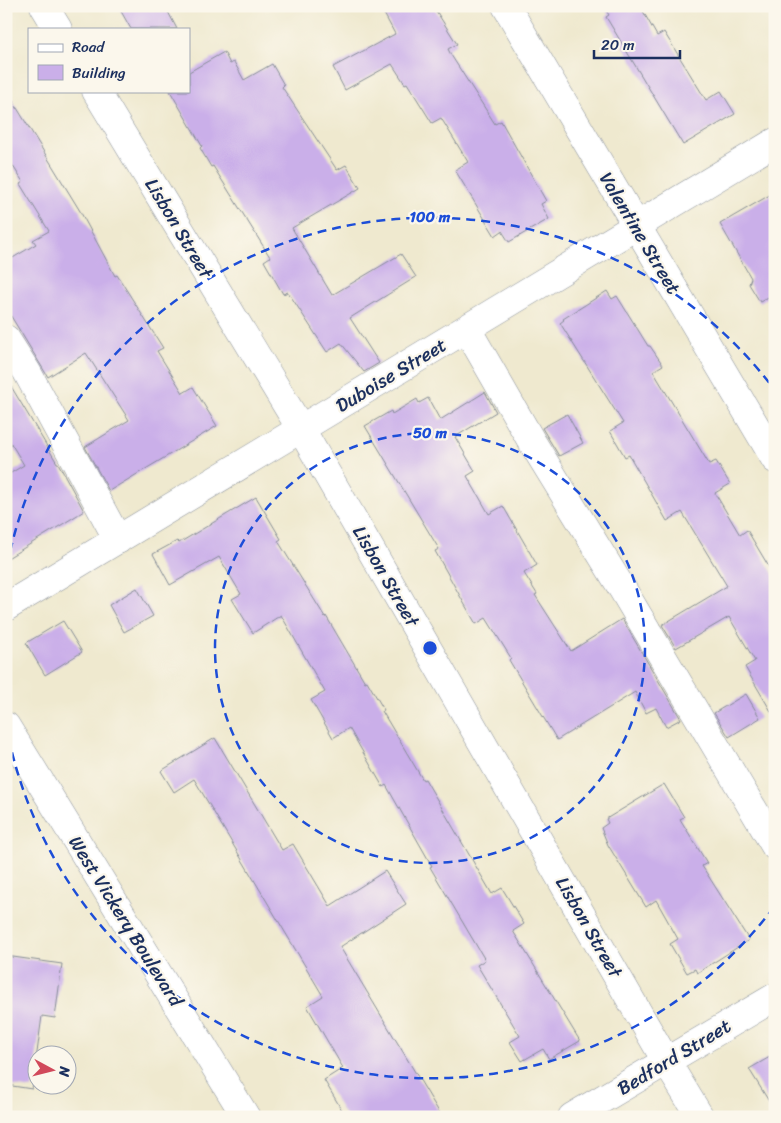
<svg xmlns="http://www.w3.org/2000/svg" width="781" height="1123" viewBox="0 0 781 1123" font-family="Sriracha,sans-serif">
<style>
.building{fill:#caafe9}
.lines{fill:none;stroke-linecap:round;stroke-linejoin:round}
.minor-casing{stroke:#858c96;stroke-width:29}
.major-casing{stroke:#858c96;stroke-width:29}
.minor{stroke:#fff;stroke-width:28}
.major{stroke:#fff;stroke-width:28}
.ring{fill:none;stroke:#1d4ed8;stroke-width:2.5;stroke-dasharray:9 6}
.labels{text-anchor:middle;dominant-baseline:central;stroke-width:4.5;stroke-linejoin:round;paint-order:stroke}
.street-label{font-size:19px;fill:#1b2f5e;stroke:#fbf7ec}
.centre{fill:#1d4ed8;stroke:#fbf7ec;stroke-width:2.5}
.ring-label{font-size:15px;text-anchor:middle;font-weight:bold;fill:#1d4ed8;stroke:#fbf7ec;stroke-width:4.5;stroke-linejoin:round;paint-order:stroke}
</style>
<rect width="100%" height="100%" fill="#fbf7ec"/>
<filter id="ink" filterUnits="userSpaceOnUse"><feTurbulence type="fractalNoise" baseFrequency=".02" numOctaves="2"/><feDisplacementMap in="SourceGraphic" scale="10" xChannelSelector="R" yChannelSelector="G"/><feConvolveMatrix kernelMatrix="1 2 1 2 8 2 1 2 1" color-interpolation-filters="sRGB"/></filter>
<filter id="wash" filterUnits="userSpaceOnUse"><feTurbulence type="fractalNoise" baseFrequency=".0096" numOctaves="4" result="noise"/><feDisplacementMap in="SourceGraphic" scale="20" xChannelSelector="R" yChannelSelector="G"/><feGaussianBlur stdDeviation="1.12" result="paint"/><feColorMatrix in="noise" values="0 0 0 0 0 0 0 0 0 0 0 0 0 0 0 0 0 1.4 0 .05"/><feComposite in="paint" operator="in"/></filter>
<g filter="url(#wash)">
<rect width="100%" height="100%" fill="#efe9cf"/>
<g id="blocks">
<g class="building">
<polygon points="118,6 165,6 177,29 131,29"/>
<polygon points="380,6 433,6 457,44 448,49 451,55 495,124 501,121 546,201 541,204 549,219 509,242 502,231 495,236 455,170 468,162 441,118 432,123 407,83 405,84 392,64 345,90 333,67 395,34"/>
<polygon points="603,6 640,6 657,36 664,32 706,100 721,91 735,114 683,145 606,17 609,15"/>
<polygon points="224,52 230,64 234,62 244,80 272,64 284,85 282,87 337,170 346,165 360,188 292,228 332,295 401,254 416,277 350,318 379,363 364,372 341,343 327,352 288,292 283,294 264,261 270,257 213,166 211,167 200,148 202,146 170,91 189,91 189,72"/>
<polygon points="6,90 80,211 115,276 117,275 163,348 157,351 183,393 193,387 217,426 109,491 85,447 129,420 86,353 48,377 6,308 6,262 36,244 33,240 49,231 20,184 23,182 6,155"/>
<polygon points="775,192 775,293 760,302 749,284 751,278 720,224"/>
<polygon points="607,291 612,299 617,296 648,346 650,346 663,365 653,371 709,464 716,461 730,484 715,493 740,535 747,530 775,577 775,718 745,667 755,661 729,617 676,648 662,625 727,586 682,512 667,521 629,455 625,457 610,431 623,423 560,323 564,320 563,319"/>
<polygon points="6,378 57,463 58,463 84,511 6,559 6,476 24,465 6,435"/>
<polygon points="485,392 496,412 455,437 475,471 467,476 489,514 503,506 537,565 524,573 537,594 535,595 571,651 622,619 681,719 666,727 656,708 646,713 635,692 557,740 509,660 511,658 486,618 476,624 465,605 435,551 439,549 365,426 391,411 392,414 417,399 419,403 428,398 440,420"/>
<polygon points="567,414 583,443 559,456 542,428"/>
<polygon points="256,497 281,539 278,541 325,617 326,616 365,682 367,681 384,710 382,711 423,780 425,779 492,894 502,888 524,924 513,931 580,1041 549,1059 543,1049 522,1061 510,1042 520,1036 477,965 485,960 430,867 432,866 386,785 383,787 349,728 333,738 311,700 325,692 281,615 253,633 232,599 241,594 219,557 170,585 153,554 177,541 179,543"/>
<polygon points="137,588 153,616 124,632 109,605"/>
<polygon points="63,621 82,652 45,675 26,643"/>
<polygon points="746,694 760,718 729,737 714,713"/>
<polygon points="215,738 282,850 293,844 330,906 385,871 406,904 340,947 442,1117 346,1117 324,1080 343,1068 307,1006 323,996 194,779 174,792 161,771"/>
<polygon points="664,784 684,817 680,819 707,863 702,866 749,940 697,973 695,969 687,973 670,944 678,939 656,900 646,907 608,845 601,828 608,823 606,819"/>
<polygon points="6,956 62,964 55,1018 42,1016 32,1089 6,1085"/>
<polygon points="775,1054 775,1111 749,1069"/>
</g>
</g>
</g>
<g filter="url(#ink)">
<use href="#blocks" fill-opacity="0" stroke="#858c96" stroke-width="1"/>
<g class="lines">
<g class="minor-casing">
<g id="minor">
<polyline points="44,6 58,29"/>
<polyline points="506,6 775,459"/>
<polyline points="96,91 301,429 666,1061 700,1117"/>
<polyline points="467,329 532,442 623,590 775,846"/>
<polyline points="6,339 27,372 118,540"/>
<polyline points="6,607 775,142"/>
<polyline points="572,1117 775,997"/>
</g>
</g>
<g class="major-casing">
<polyline id="major" points="6,726 246,1117"/>
</g>
<use href="#minor" class="minor"/>
<use href="#major" class="major"/>
</g>
</g>
<g class="ring">
<circle cx="430" cy="648" r="215"/>
<path d="M774 907A431 431 0 0 1 7 730M7 566A431 431 0 0 1 774 389"/>
</g>
<g class="labels">
<g class="street-label">
<text transform="translate(179 228) rotate(59)">Lisbon Street</text>
<text transform="translate(640 233) rotate(59)">Valentine Street</text>
<text transform="translate(391 375) rotate(-31)">Duboise Street</text>
<text transform="translate(386 576) rotate(60)">Lisbon Street</text>
<text transform="translate(126 921) rotate(58)">West Vickery Boulevard</text>
<text transform="translate(589 927) rotate(60)">Lisbon Street</text>
<text transform="translate(674 1057) rotate(-31)">Bedford Street</text>
</g>
</g>
<circle cx="430" cy="648" r="8" class="centre"/>
<g class="ring-label">
<text x="430" y="222">100 m</text>
<text x="430" y="438">50 m</text>
</g>
<rect width="781" height="1123" fill="none" stroke="#fbf7ec" stroke-width="25"/>
<rect x="28" y="28" width="162" height="65" fill="#fbf7ec" stroke="#a1a7b3"/>
<rect x="38" y="44" width="25" height="8" fill="#ffffff" stroke="#a1a7b3"/>
<text x="72" y="52" font-size="15" fill="#1b2f5e">Road</text>
<rect x="38" y="65" width="25" height="15" fill="#caafe9" stroke="#a1a7b3"/>
<text x="72" y="78" font-size="15" fill="#1b2f5e">Building</text>
<g transform="translate(52 1070) rotate(97)"><circle r="24" fill="#fbf7ec" stroke="#a1a7b3"/>
<path d="M0-4L9 19L0 12L-9 19Z" fill="#d1495b"/>
<text y="-8" font-size="14" font-weight="bold" text-anchor="middle" fill="#1b2f5e">N</text>
</g>
<path d="M594 50v8h86v-8" fill="none" stroke="#1b2f5e" stroke-width="2.5"/>
<text x="601" y="50" font-size="15" fill="#1b2f5e" stroke="#fbf7ec" stroke-width="4" paint-order="stroke">20 m</text>
</svg>
